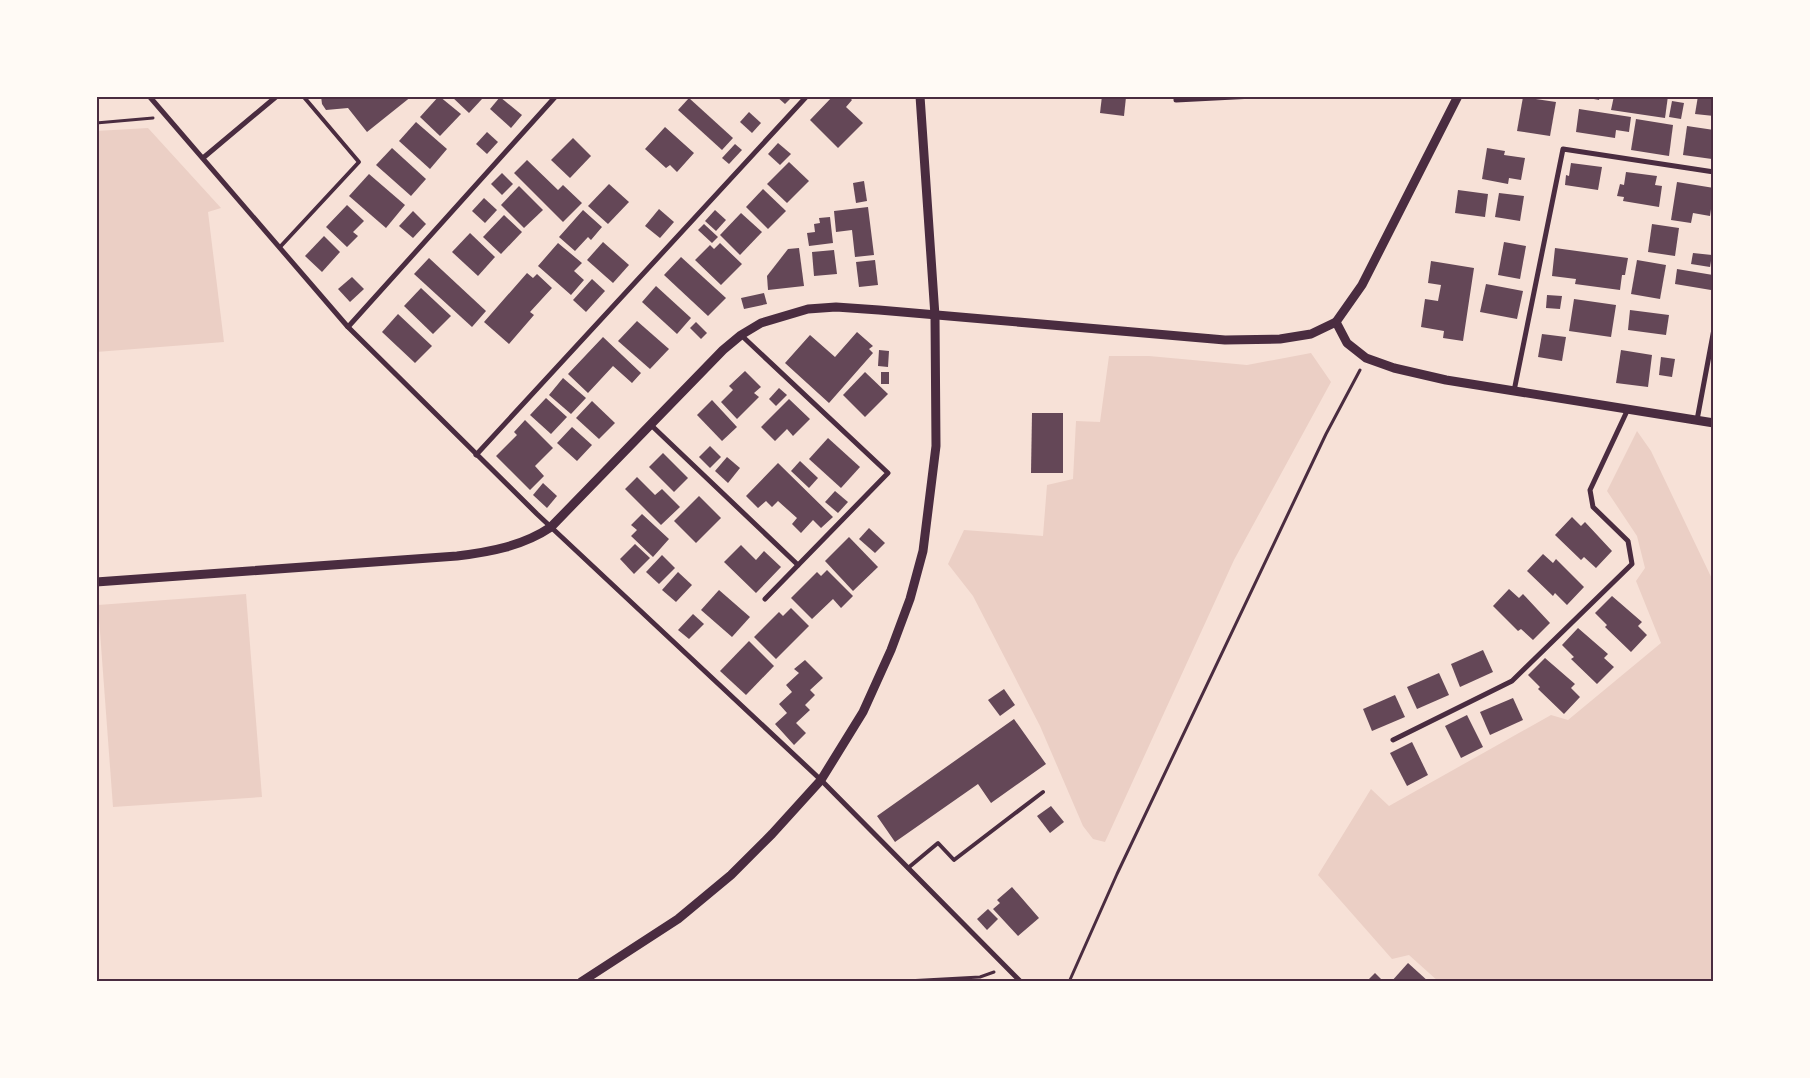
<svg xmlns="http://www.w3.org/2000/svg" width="1810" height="1078" viewBox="0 0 1810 1078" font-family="'Fira Sans Condensed',sans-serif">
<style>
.green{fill:#ebcfc5}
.building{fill:#644757}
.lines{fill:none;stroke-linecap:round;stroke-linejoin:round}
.path{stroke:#4a2c40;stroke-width:3}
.service{stroke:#4a2c40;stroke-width:4}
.minor{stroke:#4a2c40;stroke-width:5}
.tertiary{stroke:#4a2c40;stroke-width:9}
.neatline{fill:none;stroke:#4a2c40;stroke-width:2}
</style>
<rect width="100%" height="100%" fill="#f7e1d7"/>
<g class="green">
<polygon points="148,128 221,208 208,212 224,342 96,352 96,131"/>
<polygon points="1311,353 1331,382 1234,560 1105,842 1093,839 1083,826 1040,726 973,596 948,564 964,530 1043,536 1047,485 1073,479 1076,421 1100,422 1109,356 1149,356 1247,365"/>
<polygon points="1637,431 1651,451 1714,583 1714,982 1439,982 1409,955 1392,959 1318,875 1371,789 1389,806 1551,715 1568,720 1661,643 1636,581 1645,568 1637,536 1607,491"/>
<polygon points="246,594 262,797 113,807 98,605"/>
</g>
<g class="building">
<polygon points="321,96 412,96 367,132 348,108 326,110 322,104"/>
<polygon points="439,96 461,114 440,136 420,117"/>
<polygon points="451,96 479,96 482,99 469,113"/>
<polygon points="776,96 793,96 785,104"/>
<polygon points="833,96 848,96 852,100 846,107 863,123 838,148 810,120"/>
<polygon points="1102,96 1126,97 1124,116 1100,113"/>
<polygon points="1578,96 1600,96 1599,100"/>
<polygon points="1614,96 1668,96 1665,118 1611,110"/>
<polygon points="1698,96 1714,96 1714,116 1695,114"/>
<polygon points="500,97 522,115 511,128 490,109"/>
<polygon points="1523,97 1556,102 1550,136 1517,131"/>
<polygon points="689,98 733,138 722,150 678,110"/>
<polygon points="1672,101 1684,103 1681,119 1669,117"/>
<polygon points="1579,109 1631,117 1629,132 1616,130 1615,138 1576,132"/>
<polygon points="749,112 761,123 752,133 740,122"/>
<polygon points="1636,119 1673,125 1669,156 1631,150"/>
<polygon points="416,122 447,149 430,169 399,141"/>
<polygon points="1687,126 1714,130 1712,159 1683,155"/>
<polygon points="665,127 694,153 677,172 670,165 666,168 645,149"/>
<polygon points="487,132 498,142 487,154 476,144"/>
<polygon points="573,138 591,156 570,178 551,160"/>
<polygon points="778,143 791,154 780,165 768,154"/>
<polygon points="735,144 742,150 729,164 722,158"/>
<polygon points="392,148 426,179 411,196 376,165"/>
<polygon points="1487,148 1505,151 1504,155 1525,158 1521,180 1509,178 1508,184 1482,179"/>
<polygon points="527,160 558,190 563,185 582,203 563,222 514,173"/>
<polygon points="789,162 809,181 787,203 767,184"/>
<polygon points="1571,163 1602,167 1598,190 1565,185 1566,175 1569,176"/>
<polygon points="1626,172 1657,176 1655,185 1662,186 1659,207 1623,201 1624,197 1617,196 1620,184 1624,185"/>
<polygon points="502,173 513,184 502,195 491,184"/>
<polygon points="369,174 405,205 386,228 349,196"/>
<polygon points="864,181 867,201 856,203 853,183"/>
<polygon points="1677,182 1714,188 1710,216 1693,213 1691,223 1671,220"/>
<polygon points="609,184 629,202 608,224 588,206"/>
<polygon points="519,186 543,210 524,228 501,205"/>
<polygon points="763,189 786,211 768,229 746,207"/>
<polygon points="1458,190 1488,194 1485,217 1455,213"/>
<polygon points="1499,193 1524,196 1520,221 1495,217"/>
<polygon points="484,198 497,210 485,223 472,211"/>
<polygon points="347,205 364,221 353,232 358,236 347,247 326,227"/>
<polygon points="868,207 874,255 855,257 852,230 836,232 834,211"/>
<polygon points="659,209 674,222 660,238 645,226"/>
<polygon points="583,210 602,227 591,240 588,237 575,251 559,237"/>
<polygon points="715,210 726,220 716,231 705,221"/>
<polygon points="413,211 426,224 413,238 399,226"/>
<polygon points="741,213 762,232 740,255 720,235"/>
<polygon points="504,215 522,232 501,254 483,237"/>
<polygon points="830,217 833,243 809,246 807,233 815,232 814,224 820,223 819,218"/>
<polygon points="704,224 718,237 712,243 698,230"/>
<polygon points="1652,224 1679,228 1675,256 1648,252"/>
<polygon points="470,233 495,257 478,276 452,252"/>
<polygon points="324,236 340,252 322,272 305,256"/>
<polygon points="603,242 629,265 613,283 587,260"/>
<polygon points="1504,242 1526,246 1520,279 1498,275"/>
<polygon points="558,243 582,263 574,271 584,280 571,295 538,266"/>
<polygon points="720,243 742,264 721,285 695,260 710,245 714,249"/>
<polygon points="799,248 804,286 768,290 767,276 788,249"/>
<polygon points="1555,248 1628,258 1625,275 1622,275 1620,290 1575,284 1576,279 1552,276"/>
<polygon points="834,250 837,274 814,276 812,252"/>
<polygon points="1693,253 1712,255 1710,267 1691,264"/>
<polygon points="681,257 726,298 708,316 664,275"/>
<polygon points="429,258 486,311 472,327 414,274"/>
<polygon points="875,260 878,285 859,287 856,262"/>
<polygon points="1637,260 1666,265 1660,299 1631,294"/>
<polygon points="1431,261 1474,268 1463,341 1443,338 1444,331 1421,327 1425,299 1438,301 1441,285 1428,283"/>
<polygon points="1677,269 1713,275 1711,290 1675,284"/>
<polygon points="527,273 533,278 537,274 552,288 530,312 534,315 509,344 484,322"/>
<polygon points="352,277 364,289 350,302 338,289"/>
<polygon points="592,279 605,291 586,312 573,300"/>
<polygon points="1486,284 1523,291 1517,319 1480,312"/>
<polygon points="656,286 691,318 677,334 642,302"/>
<polygon points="421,288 451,316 433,334 404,306"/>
<polygon points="764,293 767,304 744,309 741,298"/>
<polygon points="1547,295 1562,296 1560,309 1546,308"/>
<polygon points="1574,299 1616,305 1611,337 1569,331"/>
<polygon points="1630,310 1669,315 1666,335 1628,330"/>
<polygon points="398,314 432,346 415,363 382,332"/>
<polygon points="637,321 669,349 650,369 618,341"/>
<polygon points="696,322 707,333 701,339 690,328"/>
<polygon points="857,332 873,346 869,349 873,353 829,403 785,363 810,335 835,357"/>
<polygon points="1542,334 1566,337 1562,361 1538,357"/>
<polygon points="603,337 641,373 632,383 613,366 588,393 568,374"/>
<polygon points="879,350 889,351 888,367 878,366"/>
<polygon points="1621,350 1652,355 1648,387 1616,383"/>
<polygon points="1661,357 1675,359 1672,377 1659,375"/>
<polygon points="745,371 761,387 754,393 759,397 737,419 721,402 733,390 729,386"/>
<polygon points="865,372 888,394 865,417 843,395"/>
<rect x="881" y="372" width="8" height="12"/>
<polygon points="563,378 586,398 571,414 549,395"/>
<polygon points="779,388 787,395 776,406 769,399"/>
<polygon points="546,398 567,417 551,434 530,415"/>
<polygon points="789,399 810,419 793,436 787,429 775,441 761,427"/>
<polygon points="712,400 737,427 722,441 697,415"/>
<polygon points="592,401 615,423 599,439 576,418"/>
<polygon points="1032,413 1063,413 1063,473 1031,473"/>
<polygon points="525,420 553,448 535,466 544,476 530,490 496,456 517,435 514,432"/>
<polygon points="572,427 592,445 577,461 557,443"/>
<polygon points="828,438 860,467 841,488 809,459"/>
<polygon points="710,446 721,457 710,468 699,457"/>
<polygon points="663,453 688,478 674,492 649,467"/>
<polygon points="727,457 740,468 728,483 715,471"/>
<polygon points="800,461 818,478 809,488 791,471"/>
<polygon points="778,463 833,517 821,528 813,520 801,533 792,524 797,518 778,501 772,507 766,501 758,508 746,496"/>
<polygon points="637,477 655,495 662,489 680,507 661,525 625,489"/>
<polygon points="543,483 557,496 547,508 533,495"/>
<polygon points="835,491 848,502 838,513 825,502"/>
<polygon points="699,496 721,518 696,543 674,521"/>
<polygon points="642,514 669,539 653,557 631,536 637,530 631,525"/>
<polygon points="1572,517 1581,526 1585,522 1612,551 1596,568 1584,557 1581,560 1555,535"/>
<polygon points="869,528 885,543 875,553 859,539"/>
<polygon points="849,537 878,567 853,591 825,561"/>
<polygon points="635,544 650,558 634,574 620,559"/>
<polygon points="741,545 756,560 764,551 781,567 756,593 724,562"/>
<polygon points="1543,554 1553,563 1556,559 1584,587 1567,605 1555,593 1553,596 1527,571"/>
<polygon points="662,555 675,568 659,584 646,572"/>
<polygon points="827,570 853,596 841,608 833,599 812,619 791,598 817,572 821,576"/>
<polygon points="678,572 692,585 676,602 662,590"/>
<polygon points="1509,589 1519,598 1523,594 1550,623 1533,640 1521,629 1518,631 1493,606"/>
<polygon points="719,590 750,617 732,637 701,610"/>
<polygon points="1612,596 1642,622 1638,626 1647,635 1631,652 1605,627 1607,625 1595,613"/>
<polygon points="791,608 809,626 776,659 754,637 779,612 783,616"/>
<polygon points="693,614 704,624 689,639 678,630"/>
<polygon points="1578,628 1608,654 1604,658 1614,667 1597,684 1571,659 1574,657 1562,645"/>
<polygon points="749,641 774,666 746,695 720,671"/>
<polygon points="1483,650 1493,672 1460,687 1451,664"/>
<polygon points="1545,658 1575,684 1571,688 1580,697 1564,714 1538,689 1540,687 1528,675"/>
<polygon points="805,660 823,678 810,690 815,695 805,705 810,710 796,723 806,733 794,745 775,724 787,713 779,704 792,692 786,685 799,673 794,669"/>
<polygon points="1439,673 1449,695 1417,709 1407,687"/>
<polygon points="1004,689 1015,705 1000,716 988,700"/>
<polygon points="1395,695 1405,717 1372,731 1363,709"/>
<polygon points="1513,698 1523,720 1490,735 1480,712"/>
<polygon points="1467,715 1483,747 1461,758 1445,726"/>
<polygon points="1014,719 1046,764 991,803 978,784 895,842 877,816"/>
<polygon points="1412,742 1428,775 1407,786 1390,753"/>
<polygon points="1051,806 1064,822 1050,833 1037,816"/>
<polygon points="1012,887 1039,918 1018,936 993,909 1000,903 997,900"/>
<polygon points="988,909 998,919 987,930 977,919"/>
<polygon points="1408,963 1429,982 1391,982"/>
<polygon points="1375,973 1384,982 1366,982"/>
</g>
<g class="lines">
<g class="path">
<polyline points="96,123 153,118"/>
<polyline points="888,982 980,977 994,972"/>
<polyline points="1069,982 1117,874 1326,434 1360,370"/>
</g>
<g class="service">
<polyline points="280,247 359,162 303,96"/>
<polyline points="908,868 938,843 954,860 1043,792"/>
</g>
<g class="minor">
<polyline points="149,96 348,327 537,514 821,780 1021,982"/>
<polyline points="1176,96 1176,100 1254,96"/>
<polyline points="203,158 277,96"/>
<polyline points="348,327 556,96"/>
<polyline points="741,335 888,473 765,599"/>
<polyline points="1514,391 1563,149 1714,172"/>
<polyline points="1697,420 1714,329"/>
<polyline points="651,425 798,565"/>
<polyline points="476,455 807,96"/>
<polyline points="1393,740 1512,681 1632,564 1628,541 1593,507 1590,490 1628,409"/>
</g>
<g class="tertiary">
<polyline points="1336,322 1347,343 1366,358 1394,368 1446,380 1714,423"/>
<path d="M 96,582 L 457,556 C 490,552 523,546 551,527 L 723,350 L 741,335 L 761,323 L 808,309 L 836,307 L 879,310 L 1225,340 L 1280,339 L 1311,334 L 1336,322 L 1362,285 L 1458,96"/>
<polyline points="581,982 678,919 731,875 772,834 821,780 863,712 891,650 910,599 923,551 936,446 935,316 920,96"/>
</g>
</g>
<rect width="1810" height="1078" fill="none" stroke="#fffaf5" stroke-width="195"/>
<rect x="98" y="98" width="1614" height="882" class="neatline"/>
</svg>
